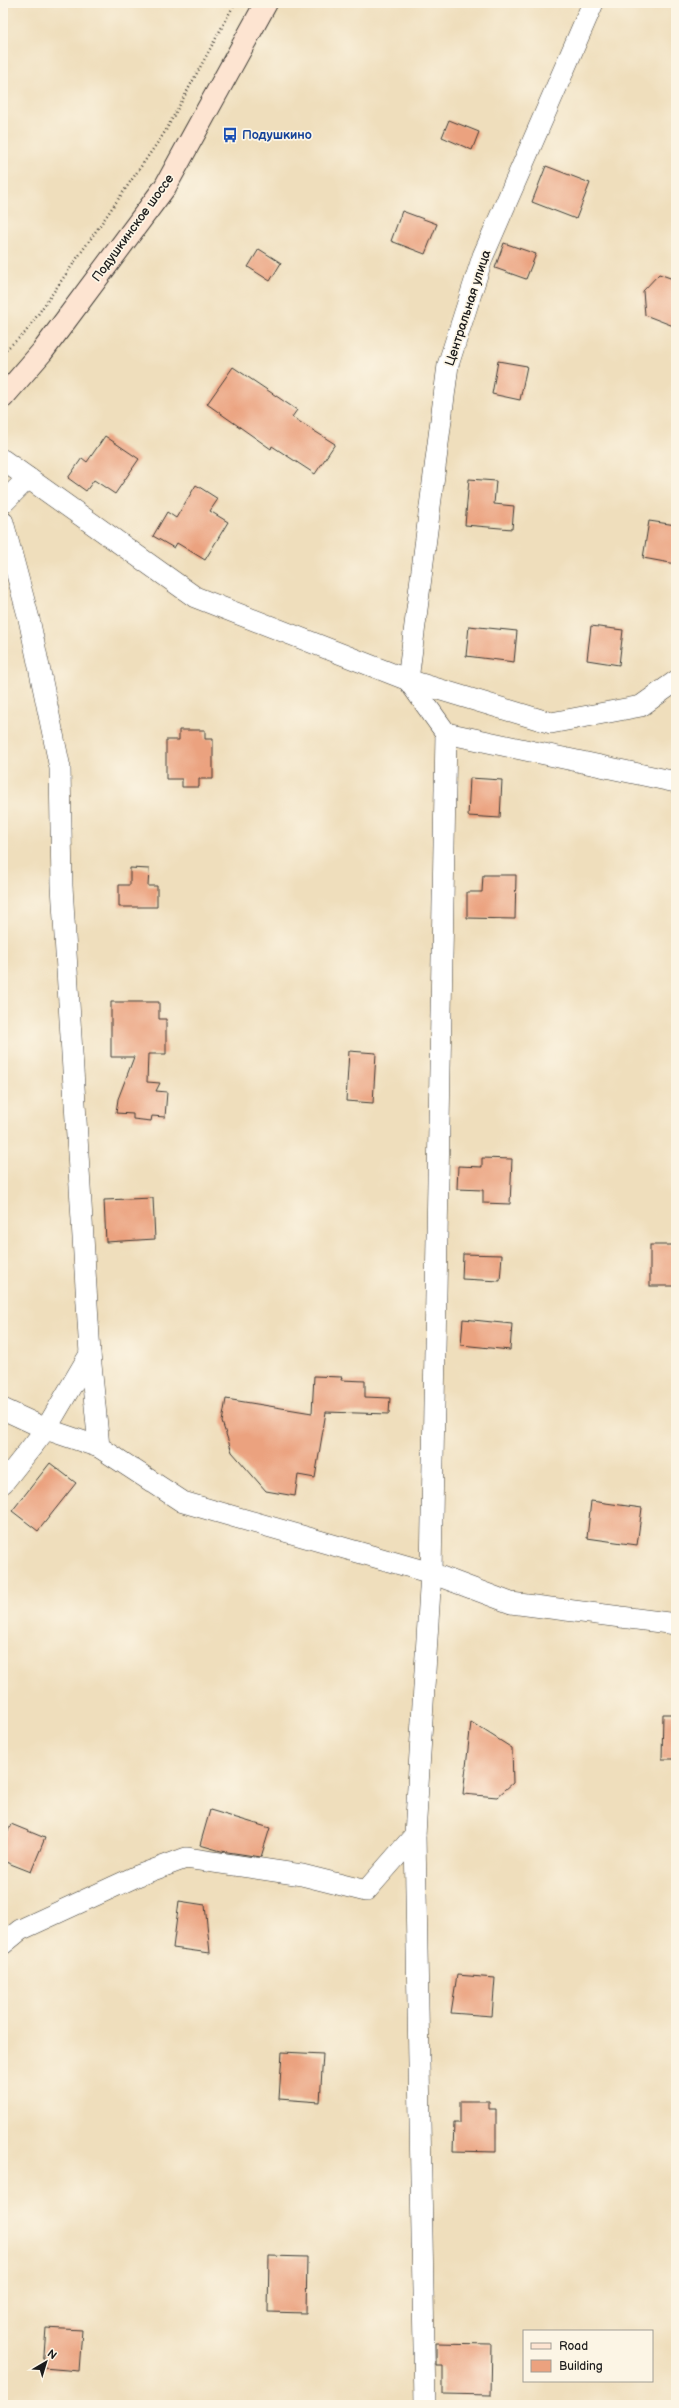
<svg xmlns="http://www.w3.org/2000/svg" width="679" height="2408" viewBox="0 0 679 2408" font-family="'Balsamiq Sans',sans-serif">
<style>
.building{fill:#eba27f}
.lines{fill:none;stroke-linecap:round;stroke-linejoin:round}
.minor-casing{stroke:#3c3934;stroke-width:22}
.secondary-casing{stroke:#3c3934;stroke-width:24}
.path{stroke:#3c3934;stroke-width:2.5;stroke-dasharray:1 3;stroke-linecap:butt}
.minor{stroke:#fff;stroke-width:21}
.secondary{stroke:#fde4d1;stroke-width:22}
.labels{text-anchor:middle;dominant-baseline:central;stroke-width:3.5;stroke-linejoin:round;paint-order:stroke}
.transit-label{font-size:13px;font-weight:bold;fill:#164399;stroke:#fcf5e5;text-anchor:start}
.street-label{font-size:13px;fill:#1c1c1c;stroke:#fcf5e5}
</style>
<rect width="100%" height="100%" fill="#fcf5e5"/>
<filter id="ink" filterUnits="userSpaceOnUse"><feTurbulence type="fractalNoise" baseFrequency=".025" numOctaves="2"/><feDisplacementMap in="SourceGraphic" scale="8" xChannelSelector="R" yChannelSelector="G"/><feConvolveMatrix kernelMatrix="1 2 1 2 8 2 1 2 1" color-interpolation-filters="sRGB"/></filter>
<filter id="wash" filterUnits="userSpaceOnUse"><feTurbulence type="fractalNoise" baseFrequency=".012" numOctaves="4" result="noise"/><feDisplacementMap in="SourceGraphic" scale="16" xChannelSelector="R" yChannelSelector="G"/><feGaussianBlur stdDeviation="0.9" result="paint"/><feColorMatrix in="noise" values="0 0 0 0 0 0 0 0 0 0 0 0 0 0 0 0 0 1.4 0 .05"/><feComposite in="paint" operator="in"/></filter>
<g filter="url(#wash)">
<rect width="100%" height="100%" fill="#efdebc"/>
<g id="blocks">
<g class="building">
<polygon points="449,120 479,132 472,150 442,137"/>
<polygon points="546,166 590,183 576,219 532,202"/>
<polygon points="402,211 437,224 425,254 391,241"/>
<polygon points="504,243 536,254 526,279 495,268"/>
<polygon points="259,249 281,263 270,281 248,267"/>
<polygon points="659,274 676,280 676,327 645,315 643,291"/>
<polygon points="498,361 527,366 520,400 492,394"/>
<polygon points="233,367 297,410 292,417 335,444 315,474 272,446 271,449 207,404"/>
<polygon points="105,436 139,459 115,494 94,480 86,491 68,478 82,458 87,462"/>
<polygon points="469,479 496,481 494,504 514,506 512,529 465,525"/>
<polygon points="196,485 218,499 210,511 228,522 205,560 177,543 174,548 153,536 167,512 176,518"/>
<polygon points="649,521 676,525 676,564 643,558"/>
<polygon points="469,626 517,631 514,662 466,656"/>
<polygon points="591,626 623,630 619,665 587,660"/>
<polygon points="179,730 205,730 205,739 213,739 213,779 199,779 199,787 182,787 182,779 166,779 166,740 179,740"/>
<polygon points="470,778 502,780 500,818 468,816"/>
<polygon points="130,868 149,869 148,886 157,886 157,907 119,907 119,885 130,885"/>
<polygon points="483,875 516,875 515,919 467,918 467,892 482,892"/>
<polygon points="111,1002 159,1002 159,1019 166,1019 166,1054 148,1054 147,1082 160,1083 156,1091 167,1092 165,1117 152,1116 151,1121 133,1119 133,1114 116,1113 118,1099 134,1057 111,1057"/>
<polygon points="349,1051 376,1053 373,1103 346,1101"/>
<polygon points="482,1158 512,1159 510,1204 483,1203 483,1190 457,1189 458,1166 482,1167"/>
<polygon points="153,1198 155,1239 106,1242 104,1200"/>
<rect x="650" y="1245" width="26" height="41"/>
<polygon points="463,1254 502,1255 500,1281 462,1279"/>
<polygon points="463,1319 512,1324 510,1350 461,1345"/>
<polygon points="314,1376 342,1377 341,1380 365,1381 365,1397 390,1398 389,1414 326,1412 315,1478 298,1475 295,1496 266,1491 232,1452 222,1422 226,1399 312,1413"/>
<polygon points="50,1463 76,1483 38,1531 12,1511"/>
<polygon points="591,1501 642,1508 637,1545 587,1538"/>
<polygon points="663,1714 676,1714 676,1759 662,1759"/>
<polygon points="471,1722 512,1748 513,1783 497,1797 463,1794"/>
<polygon points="210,1810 270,1828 261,1857 221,1851 200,1845"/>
<polygon points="11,1824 45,1838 31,1872 3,1861 3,1844"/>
<polygon points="179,1901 205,1905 210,1953 173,1948"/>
<polygon points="457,1975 495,1978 492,2016 451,2013"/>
<polygon points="282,2052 323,2054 320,2102 279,2099"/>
<polygon points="460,2101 489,2101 489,2109 496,2109 496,2152 453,2151 454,2123 460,2123"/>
<polygon points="269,2256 307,2257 306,2313 268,2312"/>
<polygon points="46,2328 82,2330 79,2371 43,2368"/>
<polygon points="436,2343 492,2344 491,2395 443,2394 443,2366 436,2366"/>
</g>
</g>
</g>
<g filter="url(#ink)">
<use href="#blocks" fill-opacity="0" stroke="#3c3934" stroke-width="1"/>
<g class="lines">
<g class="minor-casing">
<g id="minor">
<polyline points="593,3 483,256 448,365 408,680 446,733 676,782"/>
<polyline points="3,460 195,597 408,680 551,723 641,706 676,681"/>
<polyline points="3,503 28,478"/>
<polyline points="3,522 29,619 60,768 62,886 90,1354 99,1447 183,1502 431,1573 511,1603 676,1624"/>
<polyline points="3,1409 46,1429 99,1447"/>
<polyline points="3,1483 46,1429 90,1354"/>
<polyline points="3,1944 20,1930 137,1876 186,1858 302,1875 366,1891 415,1835"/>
<polyline points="425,2405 415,1835 431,1573 446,733"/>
</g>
</g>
<g class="secondary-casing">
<polyline id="secondary" points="3,397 42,352 165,187 266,3"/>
</g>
<polyline class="path" points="3,352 25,333 165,132 235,3"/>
<use href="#minor" class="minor"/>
<use href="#secondary" class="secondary"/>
</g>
</g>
<defs>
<g id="bus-bare" transform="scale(1.2)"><path d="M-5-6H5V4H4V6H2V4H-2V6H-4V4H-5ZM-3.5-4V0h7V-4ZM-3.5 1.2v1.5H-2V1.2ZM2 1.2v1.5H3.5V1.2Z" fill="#1a4fb4" stroke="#fcf5e5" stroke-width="2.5" paint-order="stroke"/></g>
</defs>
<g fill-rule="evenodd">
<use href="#bus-bare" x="230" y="135"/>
</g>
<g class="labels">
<g class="transit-label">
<text x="242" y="135">Подушкино</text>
</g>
<g class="street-label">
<text transform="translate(133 228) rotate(-54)">Подушкинское шоссе</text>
<text transform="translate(468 308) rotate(-72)">Центральная улица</text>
</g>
</g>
<rect width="679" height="2408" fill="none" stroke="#fcf5e5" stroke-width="16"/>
<rect x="523" y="2330" width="130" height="52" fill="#fcf5e5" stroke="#a29e95"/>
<rect x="531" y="2343" width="20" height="6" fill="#fde4d1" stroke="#a29e95"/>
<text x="559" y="2350" font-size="12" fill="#1c1c1c">Road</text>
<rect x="531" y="2360" width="20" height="12" fill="#eba27f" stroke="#a29e95"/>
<text x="559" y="2370" font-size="12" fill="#1c1c1c">Building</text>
<g transform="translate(46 2362) rotate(38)" stroke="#fcf5e5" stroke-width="3" paint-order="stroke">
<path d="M0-3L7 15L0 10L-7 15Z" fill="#1c1c1c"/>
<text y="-6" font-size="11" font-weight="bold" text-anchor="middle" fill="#1c1c1c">N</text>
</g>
</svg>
